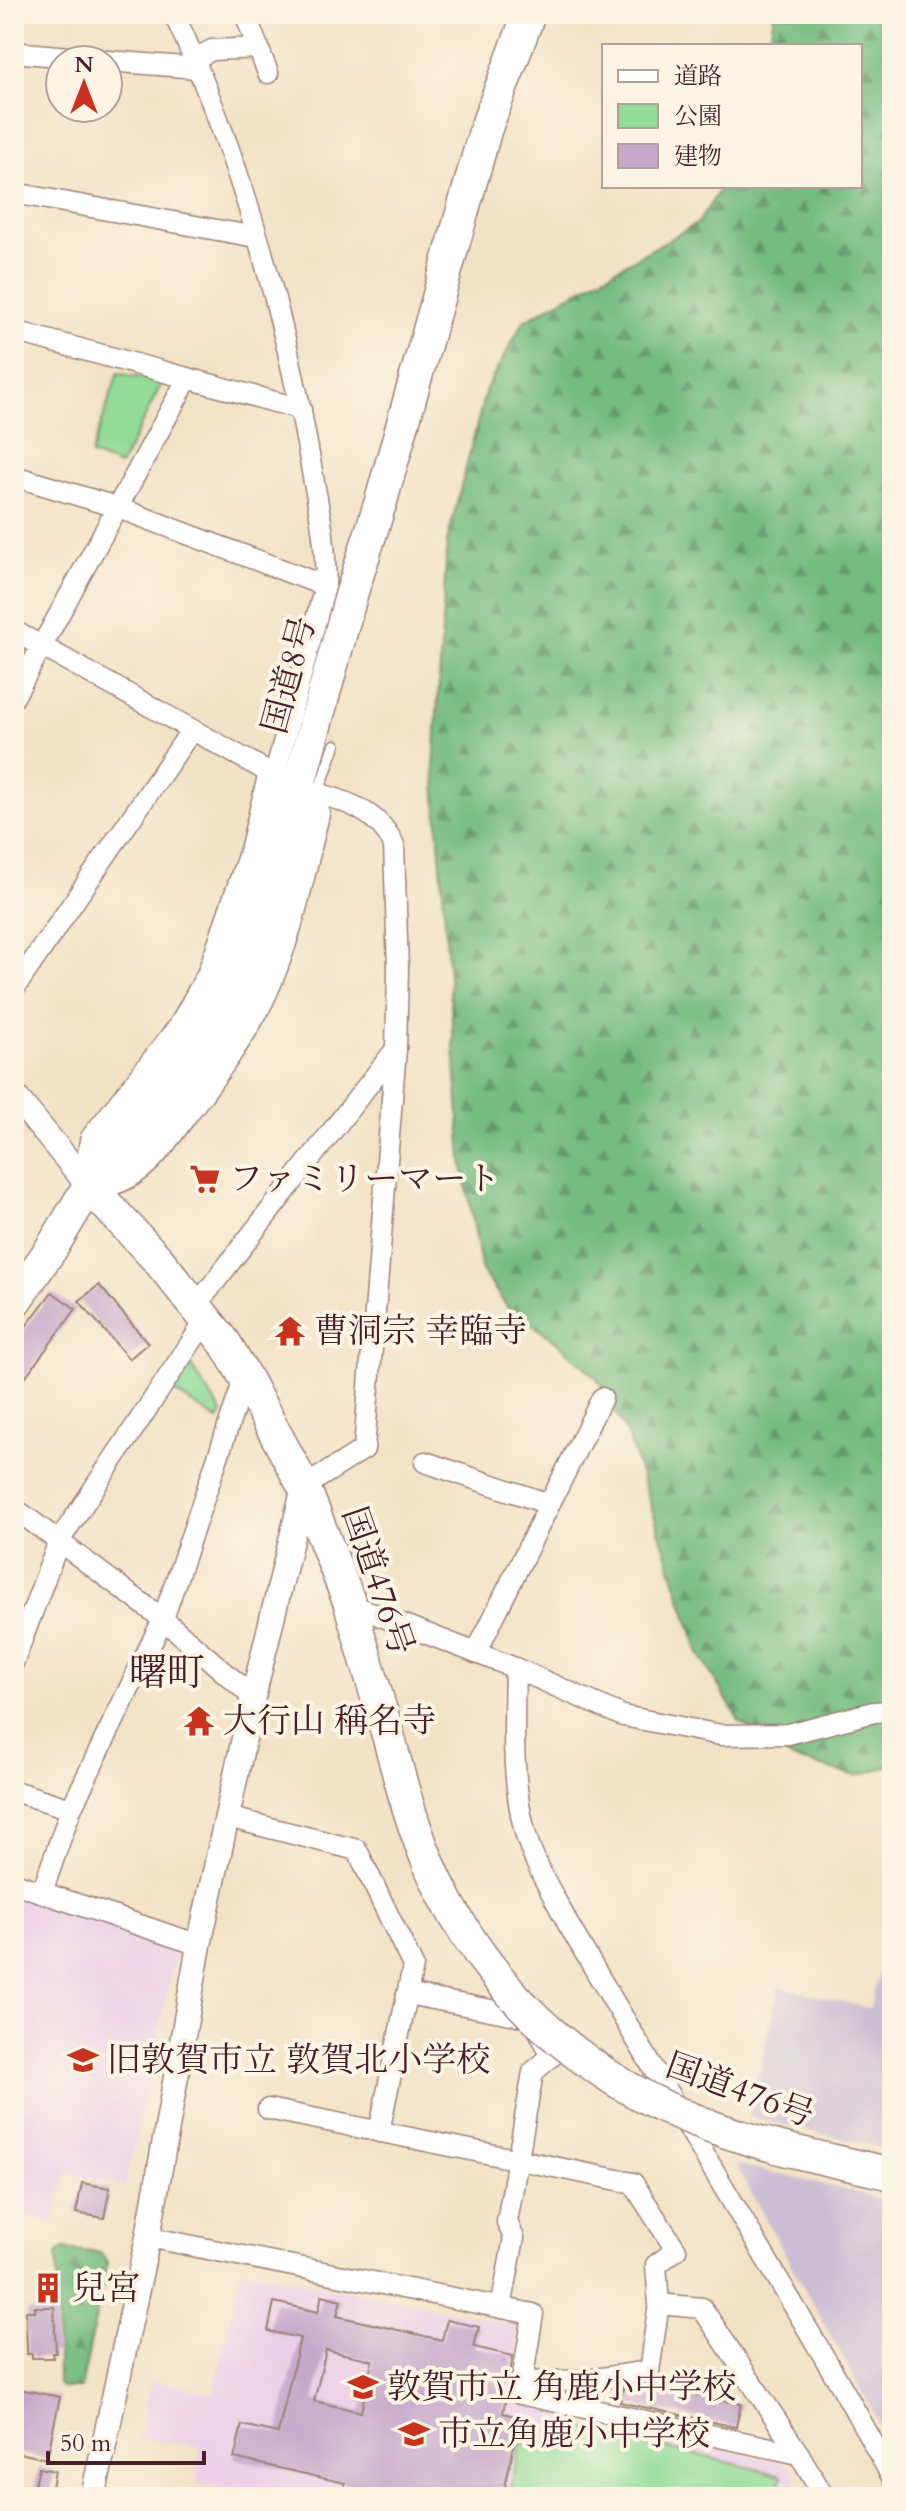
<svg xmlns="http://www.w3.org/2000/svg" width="906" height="2511" viewBox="0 0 906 2511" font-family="Cardo,'Noto Serif JP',serif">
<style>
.built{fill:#edd0e8}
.industrial{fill:#ccbed4}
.forest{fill:url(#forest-firs);stroke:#606e56;stroke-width:2}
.park{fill:#92dc98;stroke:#6e7e62;stroke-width:2}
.building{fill:#c7a8cb;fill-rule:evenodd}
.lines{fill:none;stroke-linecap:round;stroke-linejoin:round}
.service-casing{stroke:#9e8178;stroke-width:13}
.minor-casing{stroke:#9e8178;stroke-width:23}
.tertiary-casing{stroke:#9e8178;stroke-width:27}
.trunk-casing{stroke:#9e8178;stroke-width:35}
.service{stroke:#fff;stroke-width:10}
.minor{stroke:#fff;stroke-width:20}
.tertiary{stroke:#fff;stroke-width:24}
.trunk{stroke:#fff;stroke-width:32}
.trunk-bridge-casing{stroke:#9e8178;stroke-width:35;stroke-linecap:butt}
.trunk-bridge{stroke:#fff;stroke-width:32}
.labels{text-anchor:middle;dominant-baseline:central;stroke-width:8;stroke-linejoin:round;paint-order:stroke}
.street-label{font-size:34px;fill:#4a1f2b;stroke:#fcf5e5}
.poi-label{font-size:34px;fill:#4a1f2b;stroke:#fcf5e5;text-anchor:start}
.quarter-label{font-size:38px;fill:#4a1f2b;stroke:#fcf5e5}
</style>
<defs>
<pattern id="forest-firs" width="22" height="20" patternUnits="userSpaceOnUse" patternTransform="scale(2)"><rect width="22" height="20" fill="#75bc80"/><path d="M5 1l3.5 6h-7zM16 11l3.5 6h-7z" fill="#629869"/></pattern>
</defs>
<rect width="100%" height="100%" fill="#fcf5e5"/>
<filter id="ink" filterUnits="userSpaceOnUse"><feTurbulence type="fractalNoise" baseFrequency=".0125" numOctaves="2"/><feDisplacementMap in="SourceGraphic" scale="16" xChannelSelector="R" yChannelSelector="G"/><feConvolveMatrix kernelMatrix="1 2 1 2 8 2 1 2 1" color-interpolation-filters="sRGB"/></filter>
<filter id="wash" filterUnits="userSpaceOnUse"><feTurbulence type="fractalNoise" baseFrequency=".006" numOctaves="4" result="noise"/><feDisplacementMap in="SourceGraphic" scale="32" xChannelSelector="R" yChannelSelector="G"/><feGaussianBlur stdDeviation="1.8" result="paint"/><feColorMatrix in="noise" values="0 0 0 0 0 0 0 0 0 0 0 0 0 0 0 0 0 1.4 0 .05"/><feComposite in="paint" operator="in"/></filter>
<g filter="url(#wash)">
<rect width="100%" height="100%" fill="#f3e3c6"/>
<g class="built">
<polygon points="14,1892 177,1947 125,2187 67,2173 53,2223 14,2212"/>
<polygon points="241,2270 520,2325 510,2401 785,2463 797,2472 791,2497 270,2497 197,2483 200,2447 138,2438 151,2380 213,2393"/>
</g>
<g class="industrial">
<polygon points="892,1914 892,2150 749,2117 779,1987 870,2008"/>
<polygon points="735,2164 892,2201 892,2446"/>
</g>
<g class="forest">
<polygon points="774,14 892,14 892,1765 856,1776 793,1759 740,1722 699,1653 628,1436 597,1378 555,1340 508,1308 482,1271 462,1160 434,768 447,542 486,389 524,321 698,223 722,186 860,186 860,46 769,46"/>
<polygon points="63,2249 101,2253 107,2262 81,2388 62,2388 58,2384 57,2254"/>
</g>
<g class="park">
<polygon points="118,373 162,383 120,466 91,455"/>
<polygon points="190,1364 222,1413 218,1420 171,1390"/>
<polygon points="558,2422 782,2475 778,2497 509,2497 521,2442 552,2447"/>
</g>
<g id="blocks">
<g class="building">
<polygon points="99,1285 148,1343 129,1359 79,1301"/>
<polygon points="52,1292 76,1309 14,1392 14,1342"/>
<polygon points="82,2183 110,2188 104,2218 76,2213"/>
<path d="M 322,2295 L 341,2300 L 337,2316 L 442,2340 L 447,2320 L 479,2327 L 474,2347 L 513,2356 L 503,2413 L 520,2417 L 503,2497 L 341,2497 L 345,2483 L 234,2458 L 242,2425 L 278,2433 L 300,2338 L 268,2331 L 274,2302 L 318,2312 ZM 326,2350 L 372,2360 L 361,2412 L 314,2401 Z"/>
<polygon points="35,2307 54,2307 56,2353 52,2353 53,2358 32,2358 32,2354 27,2354 26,2311 35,2311"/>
<polygon points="647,2384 741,2404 736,2427 620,2402 623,2388"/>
<polygon points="19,2389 60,2397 47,2459 14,2452 14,2411"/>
<polygon points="39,2468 55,2471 51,2492 34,2488"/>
</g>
</g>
</g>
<g filter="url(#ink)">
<use href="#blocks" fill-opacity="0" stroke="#9e8178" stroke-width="2"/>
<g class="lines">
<g class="service-casing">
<polyline id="service" points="318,793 335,745"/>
</g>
<g class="minor-casing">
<g id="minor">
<path d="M 174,14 C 238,152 284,310 310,460 C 317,502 328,544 325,586 L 274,777"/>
<polyline points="245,14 268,73"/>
<polyline points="14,52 102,60"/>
<polyline points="194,59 212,50 259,48"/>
<polyline points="108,61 197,68"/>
<polyline points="14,193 256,237"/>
<polyline points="14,331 301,409"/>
<polyline points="14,476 116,507 325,586"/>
<polyline points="14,631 283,780"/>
<polyline points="14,697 188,378"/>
<polyline points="14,989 191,731"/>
<polyline points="196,1306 396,1049"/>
<polyline points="425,1462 549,1504"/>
<path d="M 304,1487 L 364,1449 L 396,1049 L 398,970 L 394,845 C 379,812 347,801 313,792"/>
<polyline points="14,1508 163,1619 253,1697"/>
<polyline points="350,1604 515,1668 623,1716 721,1735 788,1734 874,1712 892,1711"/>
<polyline points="476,1653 602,1398"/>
<polyline points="14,1661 59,1541 206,1320"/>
<path d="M 515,1668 C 514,1721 511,1776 524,1828 C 532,1862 553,1894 568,1924 L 843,2389 L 892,2477"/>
<polyline points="14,1791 71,1809"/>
<polyline points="227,1817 357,1850 413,1966 379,2132"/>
<polyline points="14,1883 199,1945"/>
<polyline points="42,1892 71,1809 163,1619 245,1377"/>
<polyline points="407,1994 532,2018 552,2056 533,2072 507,2222 514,2238 501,2308"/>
<polyline points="268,2109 633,2183 676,2250 656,2265 659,2304 702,2308 799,2454 824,2497"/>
<polyline points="148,2237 533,2314 520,2394 799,2454"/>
<polyline points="522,2382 588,2380 649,2371 659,2304"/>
</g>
</g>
<g class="tertiary-casing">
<g id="tertiary">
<polyline points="14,1095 89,1186"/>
<polyline points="93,2497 148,2237 199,1945 253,1697 304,1487"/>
</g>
</g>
<g class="trunk-casing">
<g id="trunk">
<path d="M 111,1179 C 144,1169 161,1139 181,1113 C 209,1076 238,1038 259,996 C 286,939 298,875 313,814"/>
<polyline points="89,1186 159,1261 225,1343 245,1377 304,1487 350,1604 390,1742"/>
<polyline points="89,1186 96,1141 184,1029 213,976 256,851 274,777"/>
<polyline points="14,1302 51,1249 89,1186 126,1148 166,1096 209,1031 237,982 264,910 352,592 381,501 486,128 529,14"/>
</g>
</g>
<use href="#service" class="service"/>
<use href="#minor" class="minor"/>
<use href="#tertiary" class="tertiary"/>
<use href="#trunk" class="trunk"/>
<g class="trunk-bridge-casing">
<path id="trunk-bridge" d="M 390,1742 C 399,1777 409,1813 422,1847 C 474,1980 576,2077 710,2126 C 769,2148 831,2160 892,2174"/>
</g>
<use href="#trunk-bridge" class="trunk-bridge"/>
</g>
</g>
<defs>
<g id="supermarket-bare" transform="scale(2.4)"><path d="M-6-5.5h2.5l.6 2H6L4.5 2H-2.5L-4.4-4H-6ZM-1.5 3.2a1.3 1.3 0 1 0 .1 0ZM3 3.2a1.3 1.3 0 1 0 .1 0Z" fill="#c8321e" stroke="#fcf5e5" stroke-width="2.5" paint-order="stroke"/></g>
<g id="temple-bare" transform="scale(2.4)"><path d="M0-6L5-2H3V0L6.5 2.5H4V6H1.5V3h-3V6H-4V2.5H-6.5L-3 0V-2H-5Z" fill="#c8321e" stroke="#fcf5e5" stroke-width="2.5" paint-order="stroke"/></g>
<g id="school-bare" transform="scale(2.4)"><path d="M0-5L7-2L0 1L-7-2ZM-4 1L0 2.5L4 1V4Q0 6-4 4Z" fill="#c8321e" stroke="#fcf5e5" stroke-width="2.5" paint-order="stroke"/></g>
<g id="building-bare" transform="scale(2.4)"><path d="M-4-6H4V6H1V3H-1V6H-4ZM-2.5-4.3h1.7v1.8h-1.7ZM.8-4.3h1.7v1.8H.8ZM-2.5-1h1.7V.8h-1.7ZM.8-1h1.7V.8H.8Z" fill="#c8321e" stroke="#fcf5e5" stroke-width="2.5" paint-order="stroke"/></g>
</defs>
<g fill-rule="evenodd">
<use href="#supermarket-bare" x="205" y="1179"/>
<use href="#temple-bare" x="290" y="1331"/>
<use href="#temple-bare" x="199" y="1721"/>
<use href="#school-bare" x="83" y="2060"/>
<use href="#building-bare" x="48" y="2288"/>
<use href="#school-bare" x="363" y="2387"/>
<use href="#school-bare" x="414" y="2434"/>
</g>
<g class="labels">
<g class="street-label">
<text transform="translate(289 675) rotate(-75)">国道8号</text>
<text transform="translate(378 1581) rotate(71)">国道476号</text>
<text transform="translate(740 2090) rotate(20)">国道476号</text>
</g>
<g class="poi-label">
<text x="229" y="1179">ファミリーマート</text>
<text x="314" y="1331">曹洞宗 幸臨寺</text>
<text x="223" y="1721">大行山 稱名寺</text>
<text x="107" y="2060">旧敦賀市立 敦賀北小学校</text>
<text x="72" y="2288">兒宮</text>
<text x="387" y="2387">敦賀市立 角鹿小中学校</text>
<text x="438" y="2434">市立角鹿小中学校</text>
</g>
<g class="quarter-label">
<text x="167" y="1673">曙町</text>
</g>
</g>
<rect width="906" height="2511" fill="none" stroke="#fcf5e5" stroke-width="48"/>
<rect x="602" y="44" width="260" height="144" fill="#fcf5e5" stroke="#b59f9b" stroke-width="2"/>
<rect x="618" y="70" width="40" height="12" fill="#ffffff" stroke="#b59f9b" stroke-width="2"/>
<text x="674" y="84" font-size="24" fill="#4a1f2b">道路</text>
<rect x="618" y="104" width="40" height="24" fill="#92dc98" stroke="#b59f9b" stroke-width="2"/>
<text x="674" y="124" font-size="24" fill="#4a1f2b">公園</text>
<rect x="618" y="144" width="40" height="24" fill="#c7a8cb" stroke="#b59f9b" stroke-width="2"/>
<text x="674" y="164" font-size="24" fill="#4a1f2b">建物</text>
<g transform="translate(84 84)"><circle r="38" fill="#fcf5e5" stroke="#b59f9b" stroke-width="2"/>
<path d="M0-6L14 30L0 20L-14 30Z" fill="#c8321e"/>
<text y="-12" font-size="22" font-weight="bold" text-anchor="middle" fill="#4a1f2b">N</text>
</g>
<path d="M48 2451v12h156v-12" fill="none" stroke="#4a1f2b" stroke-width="4"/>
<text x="60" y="2451" font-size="24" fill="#4a1f2b" stroke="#fcf5e5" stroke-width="6" paint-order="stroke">50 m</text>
</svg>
